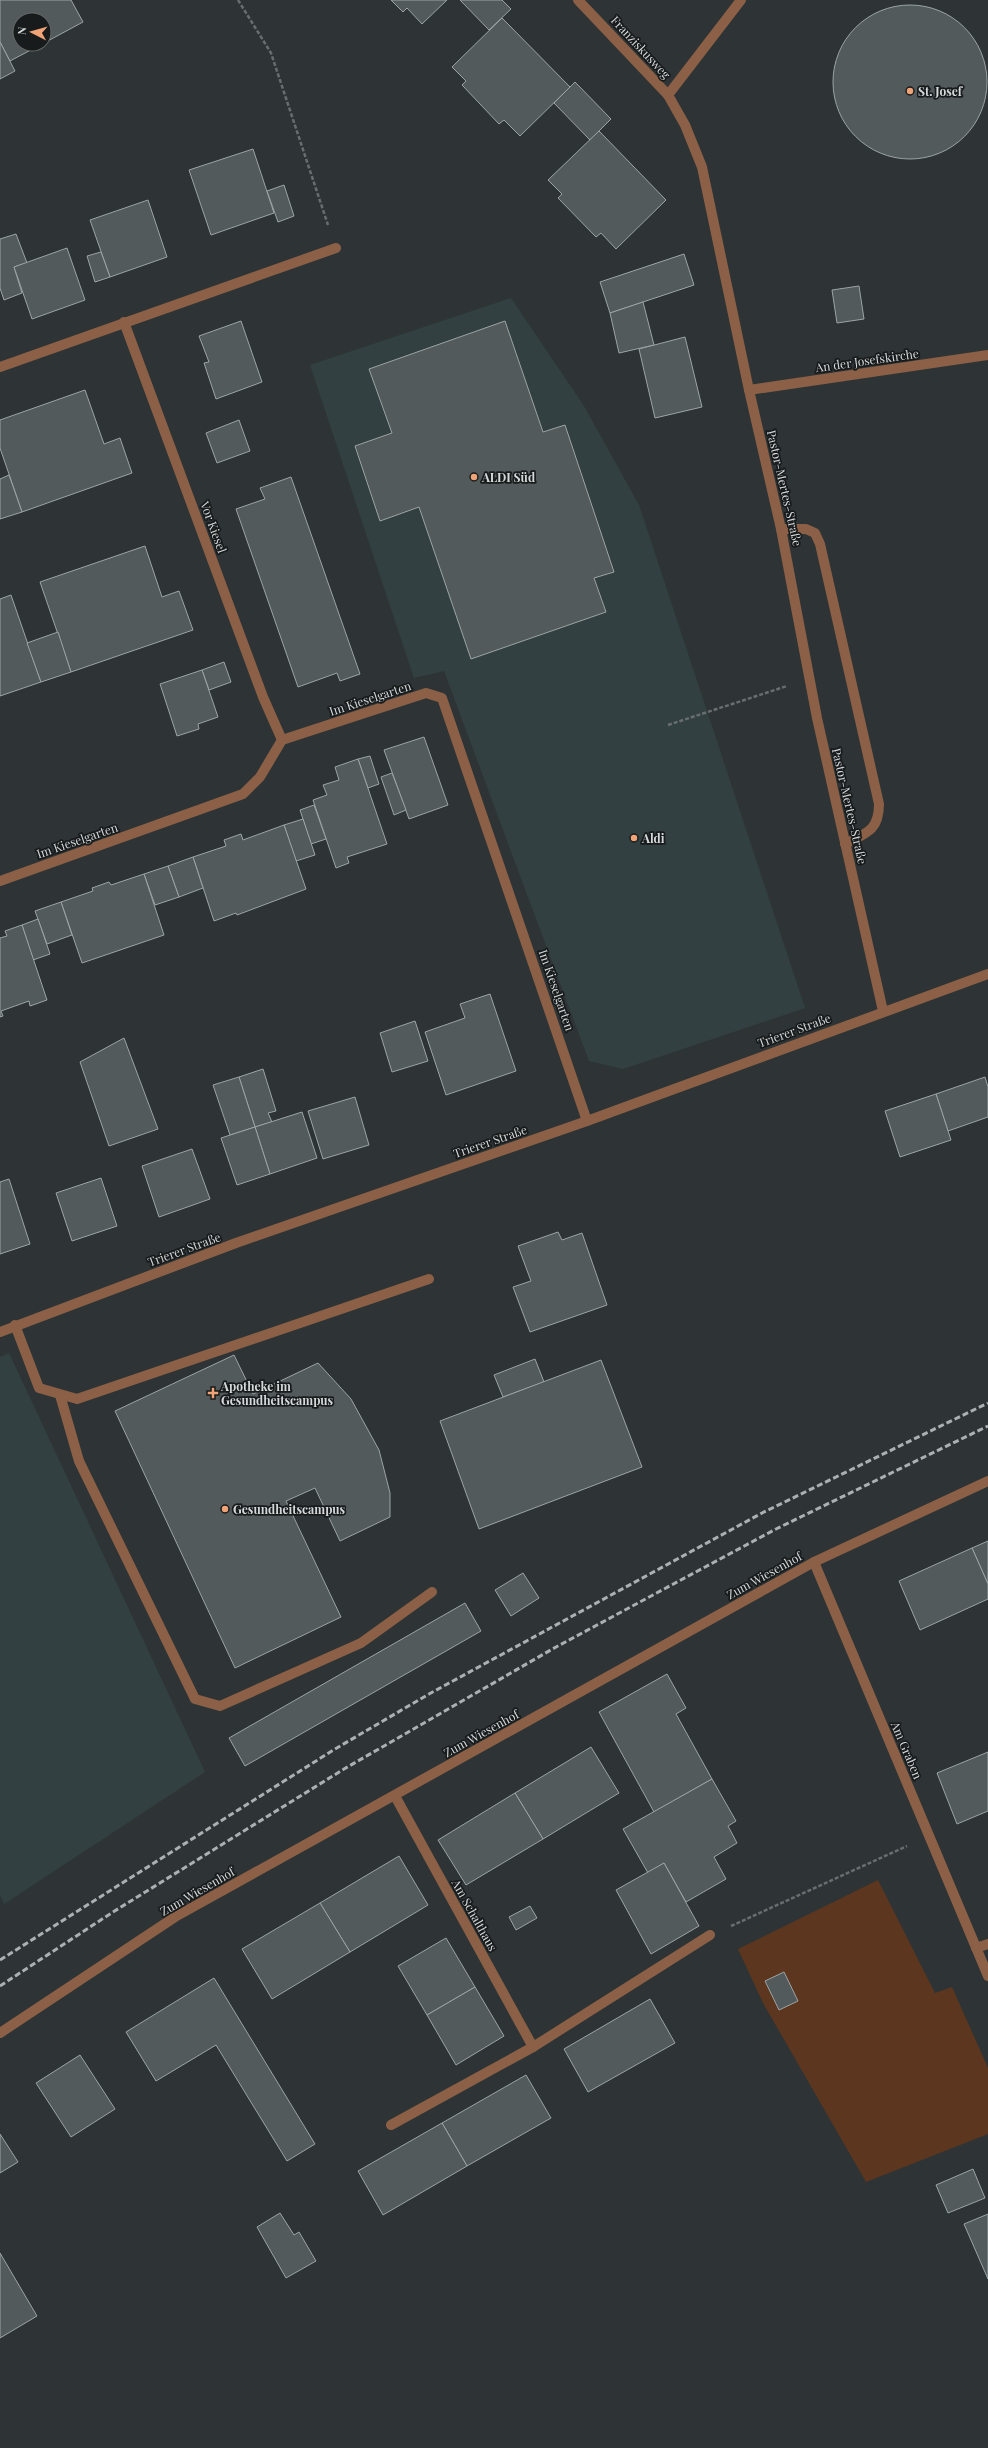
<svg xmlns="http://www.w3.org/2000/svg" width="988" height="2448" viewBox="0 0 988 2448" font-family="'Playfair Display',serif">
<style>
.built{fill:#324042}
.green{fill:#5c361f}
.building{fill:#535a5b;stroke:#9ca4a5}
.lines{fill:none;stroke-linecap:round;stroke-linejoin:round}
.path{stroke:#686e6f;stroke-width:2.5;stroke-dasharray:4 2;stroke-linecap:butt}
.minor{stroke:#8c6046;stroke-width:10}
.rail{stroke:#acb0b1;stroke-width:3;stroke-dasharray:6 3;stroke-linecap:butt}
.poi-dot{fill:#efa377;stroke:#181b1c;stroke-width:1.5}
.labels{text-anchor:middle;dominant-baseline:central;stroke-width:3.5;stroke-linejoin:round;paint-order:stroke}
.street-label{font-size:12px;fill:#d5d9da;stroke:#181b1c}
.poi-label{font-size:12px;font-weight:bold;fill:#d5d9da;stroke:#181b1c;text-anchor:start}
</style>
<rect width="100%" height="100%" fill="#2e3435"/>
<g class="built">
<polygon points="511,298 584,406 639,505 805,1008 623,1069 589,1061 444,671 414,678 310,365"/>
<polygon points="9,1353 205,1772 4,1904 0,1895 0,1357"/>
</g>
<polygon class="green" points="878,1880 935,1993 952,1987 988,2068 988,2134 866,2182 763,2003 738,1949"/>
<g class="building">
<polygon points="0,0 71,0 83,22 44,43 44,20 20,20 20,44 42,44 10,61 0,42"/>
<polygon points="391,0 447,0 422,24 407,8 403,12"/>
<polygon points="460,0 502,0 511,9 489,30"/>
<circle cx="910" cy="82" r="77"/>
<polygon points="502,18 570,87 520,136 504,120 499,124 462,85 466,81 452,67"/>
<polygon points="0,42 15,71 0,79"/>
<polygon points="575,82 611,119 590,140 554,103"/>
<polygon points="599,131 666,200 616,249 601,233 596,237 558,198 562,194 548,180"/>
<polygon points="253,149 274,213 211,235 189,170"/>
<polygon points="284,185 294,216 278,222 267,191"/>
<polygon points="148,200 167,257 110,277 90,220"/>
<polygon points="16,234 27,263 14,267 22,293 4,300 0,288 0,239"/>
<polygon points="67,248 85,300 32,319 14,267"/>
<polygon points="101,252 110,277 95,282 87,256"/>
<polygon points="684,254 694,285 610,313 600,282"/>
<polygon points="859,286 864,319 837,323 832,290"/>
<polygon points="643,302 654,345 619,353 610,313"/>
<polygon points="241,321 262,382 216,399 204,363 209,362 199,336"/>
<polygon points="505,321 543,432 565,425 614,572 594,578 606,612 471,659 419,507 380,521 355,446 392,433 369,369"/>
<polygon points="685,337 702,407 655,418 639,349"/>
<polygon points="85,390 104,444 120,438 132,473 22,512 0,448 0,420"/>
<polygon points="239,420 250,451 217,463 206,433"/>
<polygon points="9,475 22,512 0,519 0,479"/>
<polygon points="291,477 360,674 340,681 337,673 298,687 236,509 265,499 260,488"/>
<polygon points="145,546 162,597 179,591 193,630 71,672 40,582"/>
<polygon points="11,595 41,682 0,696 0,599"/>
<polygon points="58,632 71,672 41,682 27,643"/>
<polygon points="224,662 231,682 209,690 202,670"/>
<polygon points="202,670 218,717 198,724 199,729 177,736 160,684"/>
<polygon points="424,737 448,805 409,819 384,750"/>
<polygon points="370,756 379,784 368,788 358,759"/>
<polygon points="358,759 387,844 347,857 349,863 336,868 313,800 327,795 323,785 339,780 335,767"/>
<polygon points="392,773 406,810 394,815 381,777"/>
<polygon points="314,805 326,839 311,844 300,810"/>
<polygon points="303,819 315,855 296,861 284,825"/>
<polygon points="284,825 306,889 237,915 236,913 214,921 193,857 226,846 224,840 241,834 243,840"/>
<polygon points="193,857 203,888 179,897 168,866"/>
<polygon points="168,866 179,897 155,905 144,874"/>
<polygon points="144,874 164,935 82,963 61,902 93,891 92,888 109,882 111,885"/>
<polygon points="61,902 72,935 47,944 35,911"/>
<polygon points="38,919 50,954 33,960 22,925"/>
<polygon points="22,925 47,1000 30,1006 29,1001 1,1011 3,1016 0,1017 0,938 7,936 5,931"/>
<polygon points="490,994 516,1071 446,1095 425,1032 465,1018 460,1004"/>
<polygon points="415,1021 428,1061 392,1072 380,1033"/>
<polygon points="124,1038 158,1129 109,1146 80,1062"/>
<polygon points="263,1069 276,1111 268,1113 272,1122 255,1127 239,1077"/>
<polygon points="239,1077 255,1127 230,1135 213,1085"/>
<polygon points="985,1077 988,1087 988,1117 948,1131 936,1094"/>
<polygon points="936,1094 951,1140 900,1157 885,1111"/>
<polygon points="355,1097 369,1145 323,1159 308,1111"/>
<polygon points="302,1112 317,1158 270,1174 255,1127"/>
<polygon points="255,1127 270,1174 237,1185 221,1138"/>
<polygon points="192,1149 210,1199 159,1217 142,1166"/>
<polygon points="101,1178 117,1226 72,1241 56,1193"/>
<polygon points="9,1179 30,1244 0,1254 0,1182"/>
<polygon points="558,1232 562,1240 582,1233 607,1305 530,1332 513,1287 531,1281 518,1246"/>
<polygon points="234,1355 253,1394 318,1363 351,1399 379,1450 390,1493 390,1517 340,1541 315,1488 286,1501 341,1617 235,1668 115,1411"/>
<polygon points="535,1359 544,1382 503,1397 494,1375"/>
<polygon points="601,1360 642,1467 479,1529 440,1421"/>
<polygon points="988,1541 988,1584 972,1548"/>
<polygon points="972,1548 988,1584 988,1599 920,1630 899,1581"/>
<polygon points="523,1573 539,1598 511,1616 495,1590"/>
<polygon points="465,1603 481,1631 245,1766 229,1738"/>
<polygon points="667,1674 686,1708 676,1714 712,1779 654,1812 599,1712"/>
<polygon points="591,1747 619,1793 543,1839 515,1793"/>
<polygon points="988,1752 988,1811 957,1824 937,1773"/>
<polygon points="712,1779 736,1821 728,1826 737,1843 714,1857 726,1879 686,1902 664,1863 648,1873 623,1829"/>
<polygon points="515,1793 543,1839 466,1885 438,1840"/>
<polygon points="399,1856 428,1905 350,1952 320,1903"/>
<polygon points="664,1863 699,1926 651,1954 616,1890"/>
<polygon points="320,1903 350,1952 272,1999 242,1949"/>
<polygon points="530,1906 537,1918 516,1930 509,1917"/>
<polygon points="446,1938 475,1987 427,2015 398,1966"/>
<polygon points="784,1972 798,2001 779,2010 765,1981"/>
<polygon points="214,1978 315,2144 287,2161 216,2045 156,2081 126,2032"/>
<polygon points="475,1987 504,2036 456,2065 427,2015"/>
<polygon points="650,1999 675,2043 588,2092 564,2049"/>
<polygon points="80,2055 115,2109 71,2137 36,2083"/>
<polygon points="526,2075 551,2118 467,2166 442,2123"/>
<polygon points="442,2123 467,2166 383,2215 358,2171"/>
<polygon points="0,2134 18,2162 0,2173"/>
<polygon points="973,2169 985,2198 948,2213 936,2185"/>
<polygon points="280,2213 294,2235 299,2232 316,2261 286,2278 257,2227"/>
<polygon points="988,2214 988,2279 964,2224"/>
<polygon points="0,2253 37,2316 0,2338"/>
</g>
<g class="lines">
<g class="path">
<polyline points="238,0 271,53 328,225"/>
<polyline points="668,725 787,686"/>
<polyline points="731,1926 907,1846"/>
</g>
<g class="minor">
<polyline points="578,0 668,95 685,125 702,167 749,390 781,529 817,718 883,1011"/>
<polyline points="668,95 741,0"/>
<polyline points="124,322 263,697 282,740"/>
<polyline points="0,367 336,248"/>
<polyline points="749,390 988,355"/>
<path d="M 781,529 L 806,529 L 815,533 L 820,544 L 879,804 C 879,830 867,833 845,844"/>
<polyline points="0,881 243,794 260,777 282,740 426,693 442,698 587,1121"/>
<polyline points="15,1325 39,1388 77,1399 429,1279"/>
<polyline points="0,1332 236,1243 587,1121 988,974"/>
<polyline points="60,1395 79,1461 195,1699 220,1706 361,1643 432,1592"/>
<polyline points="814,1562 988,1976"/>
<polyline points="395,1796 533,2047"/>
<polyline points="976,1948 988,1944"/>
<polyline points="0,2033 175,1917 814,1562 988,1481"/>
<polyline points="391,2125 533,2047 710,1935"/>
</g>
<g class="rail">
<polyline points="0,1960 335,1749 429,1694 762,1513 988,1403"/>
<polyline points="0,1986 113,1912 344,1769 556,1647 776,1529 988,1426"/>
</g>
</g>
<g class="poi-dot">
<circle cx="910" cy="91" r="4"/>
<circle cx="474" cy="477" r="4"/>
<circle cx="634" cy="838" r="4"/>
<path d="M211 1387h4v4h4v4h-4v4h-4v-4h-4v-4h4z"/>
<circle cx="225" cy="1509" r="4"/>
</g>
<g class="labels">
<g class="street-label">
<text transform="translate(641 47) rotate(47)">Franziskusweg</text>
<text transform="translate(867 360) rotate(-8)">An der Josefskirche</text>
<text transform="translate(785 488) rotate(77)">Pastor-Mertes-Straße</text>
<text transform="translate(214 527) rotate(70)">Vor Kiesel</text>
<text transform="translate(370 698) rotate(-18)">Im Kieselgarten</text>
<text transform="translate(850 806) rotate(77)">Pastor-Mertes-Straße</text>
<text transform="translate(77 840) rotate(-19)">Im Kieselgarten</text>
<text transform="translate(557 990) rotate(71)">Im Kieselgarten</text>
<text transform="translate(794 1030) rotate(-20)">Trierer Straße</text>
<text transform="translate(490 1141) rotate(-19)">Trierer Straße</text>
<text transform="translate(184 1249) rotate(-20)">Trierer Straße</text>
<text transform="translate(764 1575) rotate(-29)">Zum Wiesenhof</text>
<text transform="translate(481 1733) rotate(-29)">Zum Wiesenhof</text>
<text transform="translate(907 1750) rotate(67)">Am Graben</text>
<text transform="translate(197 1891) rotate(-30)">Zum Wiesenhof</text>
<text transform="translate(475 1915) rotate(61)">Am Schalthaus</text>
</g>
<g class="poi-label">
<text x="918" y="91">St. Josef</text>
<text x="482" y="477">ALDI Süd</text>
<text x="642" y="838">Aldi</text>
<text x="221" y="1386">Apotheke im<tspan x="221" dy="14">Gesundheitscampus</tspan></text>
<text x="233" y="1509">Gesundheitscampus</text>
</g>
</g>
<g transform="translate(32 32) rotate(276)"><circle r="19" fill="#181b1c" stroke="#646768"/>
<path d="M0-3L7 15L0 10L-7 15Z" fill="#efa377"/>
<text y="-6" font-size="11" font-weight="bold" text-anchor="middle" fill="#d5d9da">N</text>
</g>
</svg>
